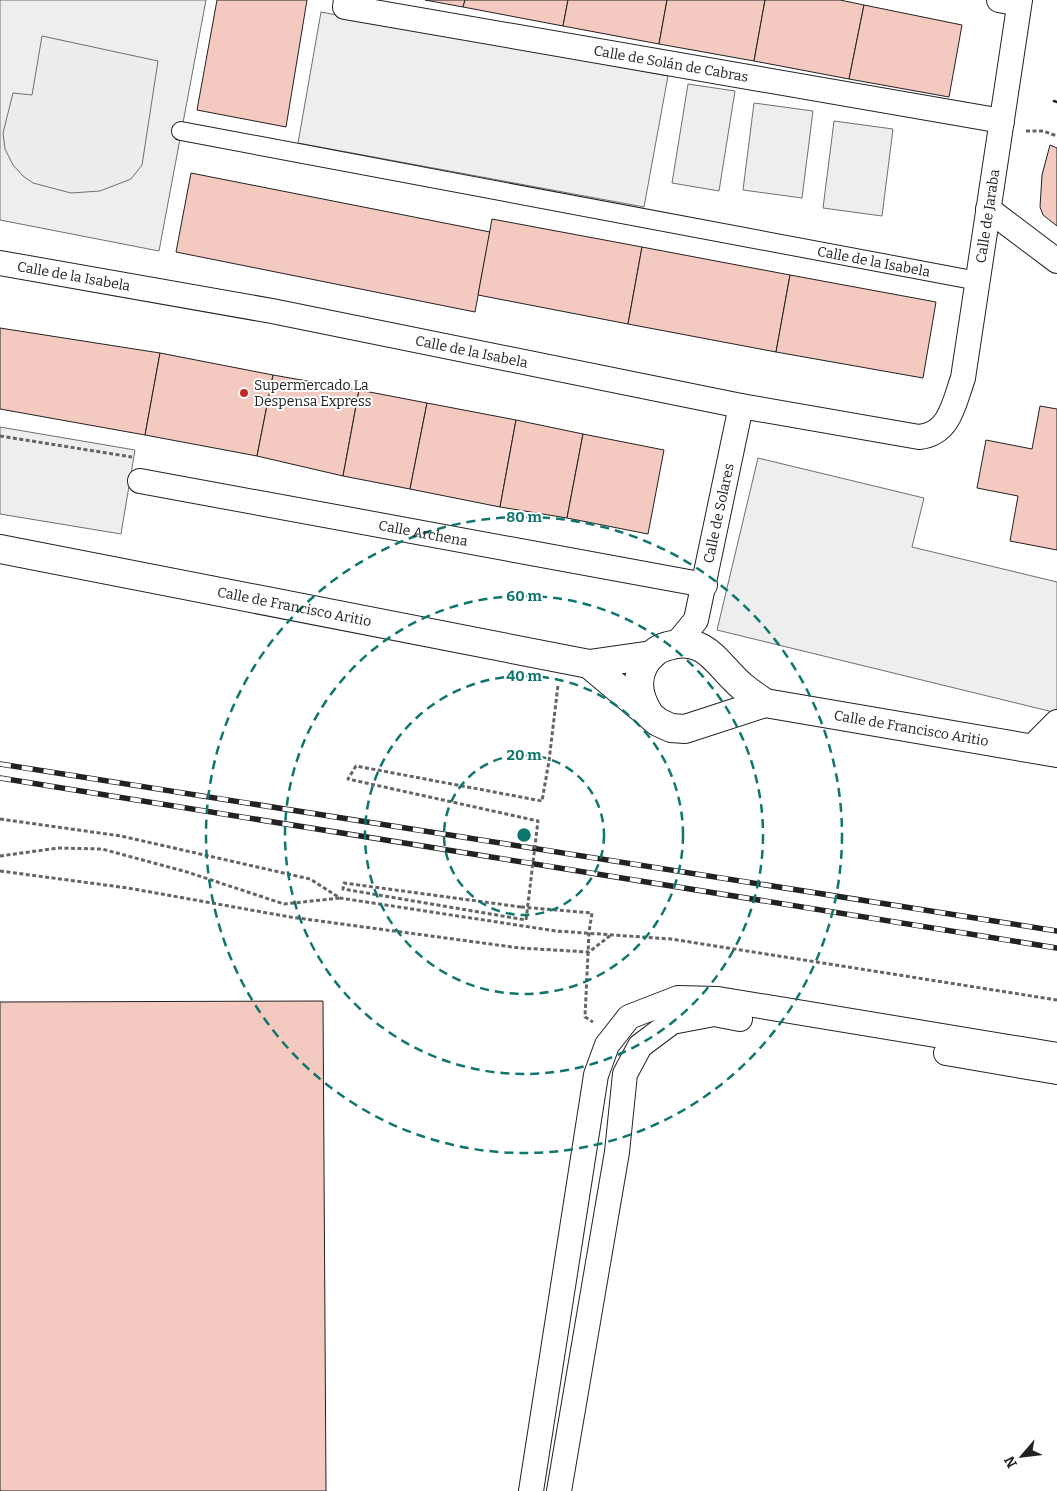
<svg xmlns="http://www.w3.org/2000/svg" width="1057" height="1491" viewBox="0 0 1057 1491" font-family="Bitter,serif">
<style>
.green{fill:#eee;stroke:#6f6f6f}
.parking{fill:#ededed;stroke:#6f6f6f}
.building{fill:#f3c9c0;stroke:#222}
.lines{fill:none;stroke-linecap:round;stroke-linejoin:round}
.pedestrian-casing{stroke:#222;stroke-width:20}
.minor-casing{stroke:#222;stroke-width:26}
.secondary-casing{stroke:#222;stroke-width:30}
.path{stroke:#646464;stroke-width:3;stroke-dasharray:4 2.5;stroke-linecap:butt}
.pedestrian{stroke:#fff;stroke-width:18}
.minor{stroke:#fff;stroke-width:24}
.secondary{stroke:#fff;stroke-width:28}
.rail-casing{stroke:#222;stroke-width:5.5}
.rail{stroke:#fff;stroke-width:4;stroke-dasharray:11;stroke-linecap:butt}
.path-bridge{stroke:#646464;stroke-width:3;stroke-dasharray:4 2.5;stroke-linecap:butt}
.wall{stroke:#222;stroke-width:2.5}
.ring{fill:none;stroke:#0f766e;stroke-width:2.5;stroke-dasharray:9 6}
.poi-dot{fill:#c62828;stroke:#fff;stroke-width:2}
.labels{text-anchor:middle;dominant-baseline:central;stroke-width:4;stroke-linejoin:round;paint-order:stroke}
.street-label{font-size:14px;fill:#222;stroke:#fff}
.poi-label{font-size:14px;fill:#222;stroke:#fff;text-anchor:start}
.centre{fill:#0f766e;stroke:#fff;stroke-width:2.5}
.ring-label{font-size:15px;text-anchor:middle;font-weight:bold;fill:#0f766e;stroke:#fff;stroke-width:4;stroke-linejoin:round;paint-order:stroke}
</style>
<rect width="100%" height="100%" fill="#fff"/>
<g class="green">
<polygon points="0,0 206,0 159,251 0,220"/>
<polygon points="321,12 668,76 644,207 298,143"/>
<polygon points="688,84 735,91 719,191 672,183"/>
<polygon points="754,103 813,111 802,198 743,190"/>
<polygon points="834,121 893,129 882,216 823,208"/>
<polygon points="0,427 135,450 121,534 0,514"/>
<polygon points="758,458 924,498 912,547 1057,582 1057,713 717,630"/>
</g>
<polygon class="parking" points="42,36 158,61 142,165 131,179 100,191 71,193 33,183 23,176 13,165 5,149 3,133 13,93 32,95"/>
<g class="building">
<polygon points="217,0 307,0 286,127 197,110"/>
<polygon points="425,0 465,0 463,7"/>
<polygon points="465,0 568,0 563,26 463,7"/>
<polygon points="568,0 667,0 659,44 563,26"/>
<polygon points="667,0 765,0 754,61 659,44"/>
<polygon points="765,0 840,0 864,5 849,79 754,61"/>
<polygon points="864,5 962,25 949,97 849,79"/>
<polygon points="1050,145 1057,148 1057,226 1043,215 1040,207 1042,175"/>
<polygon points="191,173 490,232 475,312 176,252"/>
<polygon points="492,219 642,247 628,324 478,295"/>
<polygon points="642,247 790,275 776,352 628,324"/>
<polygon points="790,275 936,302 923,378 776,352"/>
<polygon points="0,328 160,353 145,435 0,409"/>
<polygon points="160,353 273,375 257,456 145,435"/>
<polygon points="273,375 359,390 343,476 257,456"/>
<polygon points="359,390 427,403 410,489 343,476"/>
<polygon points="427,403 516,420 500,507 410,489"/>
<polygon points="1040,406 1057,409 1057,550 1010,541 1018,496 977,488 986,440 1032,449"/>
<polygon points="516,420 583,434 567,518 500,507"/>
<polygon points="583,434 664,450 648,534 567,518"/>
<polygon points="323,1001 326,1491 0,1491 0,1002"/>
</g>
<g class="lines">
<g class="pedestrian-casing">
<g id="pedestrian">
<path id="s1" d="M 181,131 L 978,281"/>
</g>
</g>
<g class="minor-casing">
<g id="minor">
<path id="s2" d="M 346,0 L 345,7 L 1002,121"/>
<polyline points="999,0 1019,4"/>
<polyline points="988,209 1057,261"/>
<path id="s3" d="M 0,263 L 272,311 L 741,406 L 919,437 C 950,434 954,403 963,378 L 1020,0"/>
<path id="s4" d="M 140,481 L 705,585"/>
<path id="s5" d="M 677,643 L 696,620 L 741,406"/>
<polyline points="1030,749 1057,722"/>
<polyline points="946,1053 1057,1072"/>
<polyline points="531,1491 596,1075 607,1045 629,1017 678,998 718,999 1057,1055"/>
<polyline points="559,1491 617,1152 625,1074 640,1046 672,1022 714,1014 740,1019"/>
</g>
</g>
<g class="secondary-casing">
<g id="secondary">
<path id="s6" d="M 0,549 L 589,664 L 652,655"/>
<path id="s7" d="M 589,664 L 658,722 L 671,728 L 685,729 L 765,703 L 1057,753"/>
<path d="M 648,712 C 639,697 635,681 644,665 C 649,656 658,648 668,646 C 707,634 718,667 743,687 C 750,693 758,698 765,703"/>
</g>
</g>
<g class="path">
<polyline points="1026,131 1043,131 1057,136"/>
<polyline points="0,436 132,457"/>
<polyline points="549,761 558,685"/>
<polyline points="0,819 121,836 310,879 340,898 556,931 671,939 1057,1000"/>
<polyline points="0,856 58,848 102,849 187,872 284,904 340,898"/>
<polyline points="0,871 128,888 290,917 520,948 589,952 611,935"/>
<polyline points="521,907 592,913 589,932 585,1017 593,1022"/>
</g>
<use href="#pedestrian" class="pedestrian"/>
<use href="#minor" class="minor"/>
<use href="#secondary" class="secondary"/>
<g class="rail-casing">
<g id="rail">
<polyline points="0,764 1057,931"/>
<polyline points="0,778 1057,948"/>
</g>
</g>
<use href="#rail" class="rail"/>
<polyline class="path-bridge" points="521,907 344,883 343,889 526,920 538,821 348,779 356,766 542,801 549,761"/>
<polyline class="wall" points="1054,101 1057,102"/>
</g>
<g class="ring">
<circle cx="524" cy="835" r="80"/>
<circle cx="524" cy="835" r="159"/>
<circle cx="524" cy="835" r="239"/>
<circle cx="524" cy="835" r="318"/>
</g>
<circle class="poi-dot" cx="244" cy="393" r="5"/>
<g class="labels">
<g class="street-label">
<text stroke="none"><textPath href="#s2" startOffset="338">Calle de Solán de Cabras</textPath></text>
<text stroke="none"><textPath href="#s3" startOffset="1178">Calle de Jaraba</textPath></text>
<text stroke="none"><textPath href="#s1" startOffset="705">Calle de la Isabela</textPath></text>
<text stroke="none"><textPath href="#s3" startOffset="75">Calle de la Isabela</textPath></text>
<text stroke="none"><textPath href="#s3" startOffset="480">Calle de la Isabela</textPath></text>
<text stroke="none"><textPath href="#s5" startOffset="139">Calle de Solares</textPath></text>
<text stroke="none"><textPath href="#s4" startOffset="288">Calle Archena</textPath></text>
<text stroke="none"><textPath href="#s6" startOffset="300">Calle de Francisco Aritio</textPath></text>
<text stroke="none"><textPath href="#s7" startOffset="351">Calle de Francisco Aritio</textPath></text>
</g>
<g class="poi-label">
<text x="254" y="385">Supermercado La<tspan x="254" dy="16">Despensa Express</tspan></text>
</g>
</g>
<circle cx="524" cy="835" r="8" class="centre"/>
<g class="ring-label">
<text x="524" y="522">80 m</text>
<text x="524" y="601">60 m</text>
<text x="524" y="681">40 m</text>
<text x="524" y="760">20 m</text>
</g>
<g transform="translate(1022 1456) rotate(242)" stroke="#ffffff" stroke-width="4" paint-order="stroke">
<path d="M0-4L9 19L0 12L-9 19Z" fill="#222222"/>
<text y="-8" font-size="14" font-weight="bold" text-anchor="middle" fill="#222222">N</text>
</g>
</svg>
